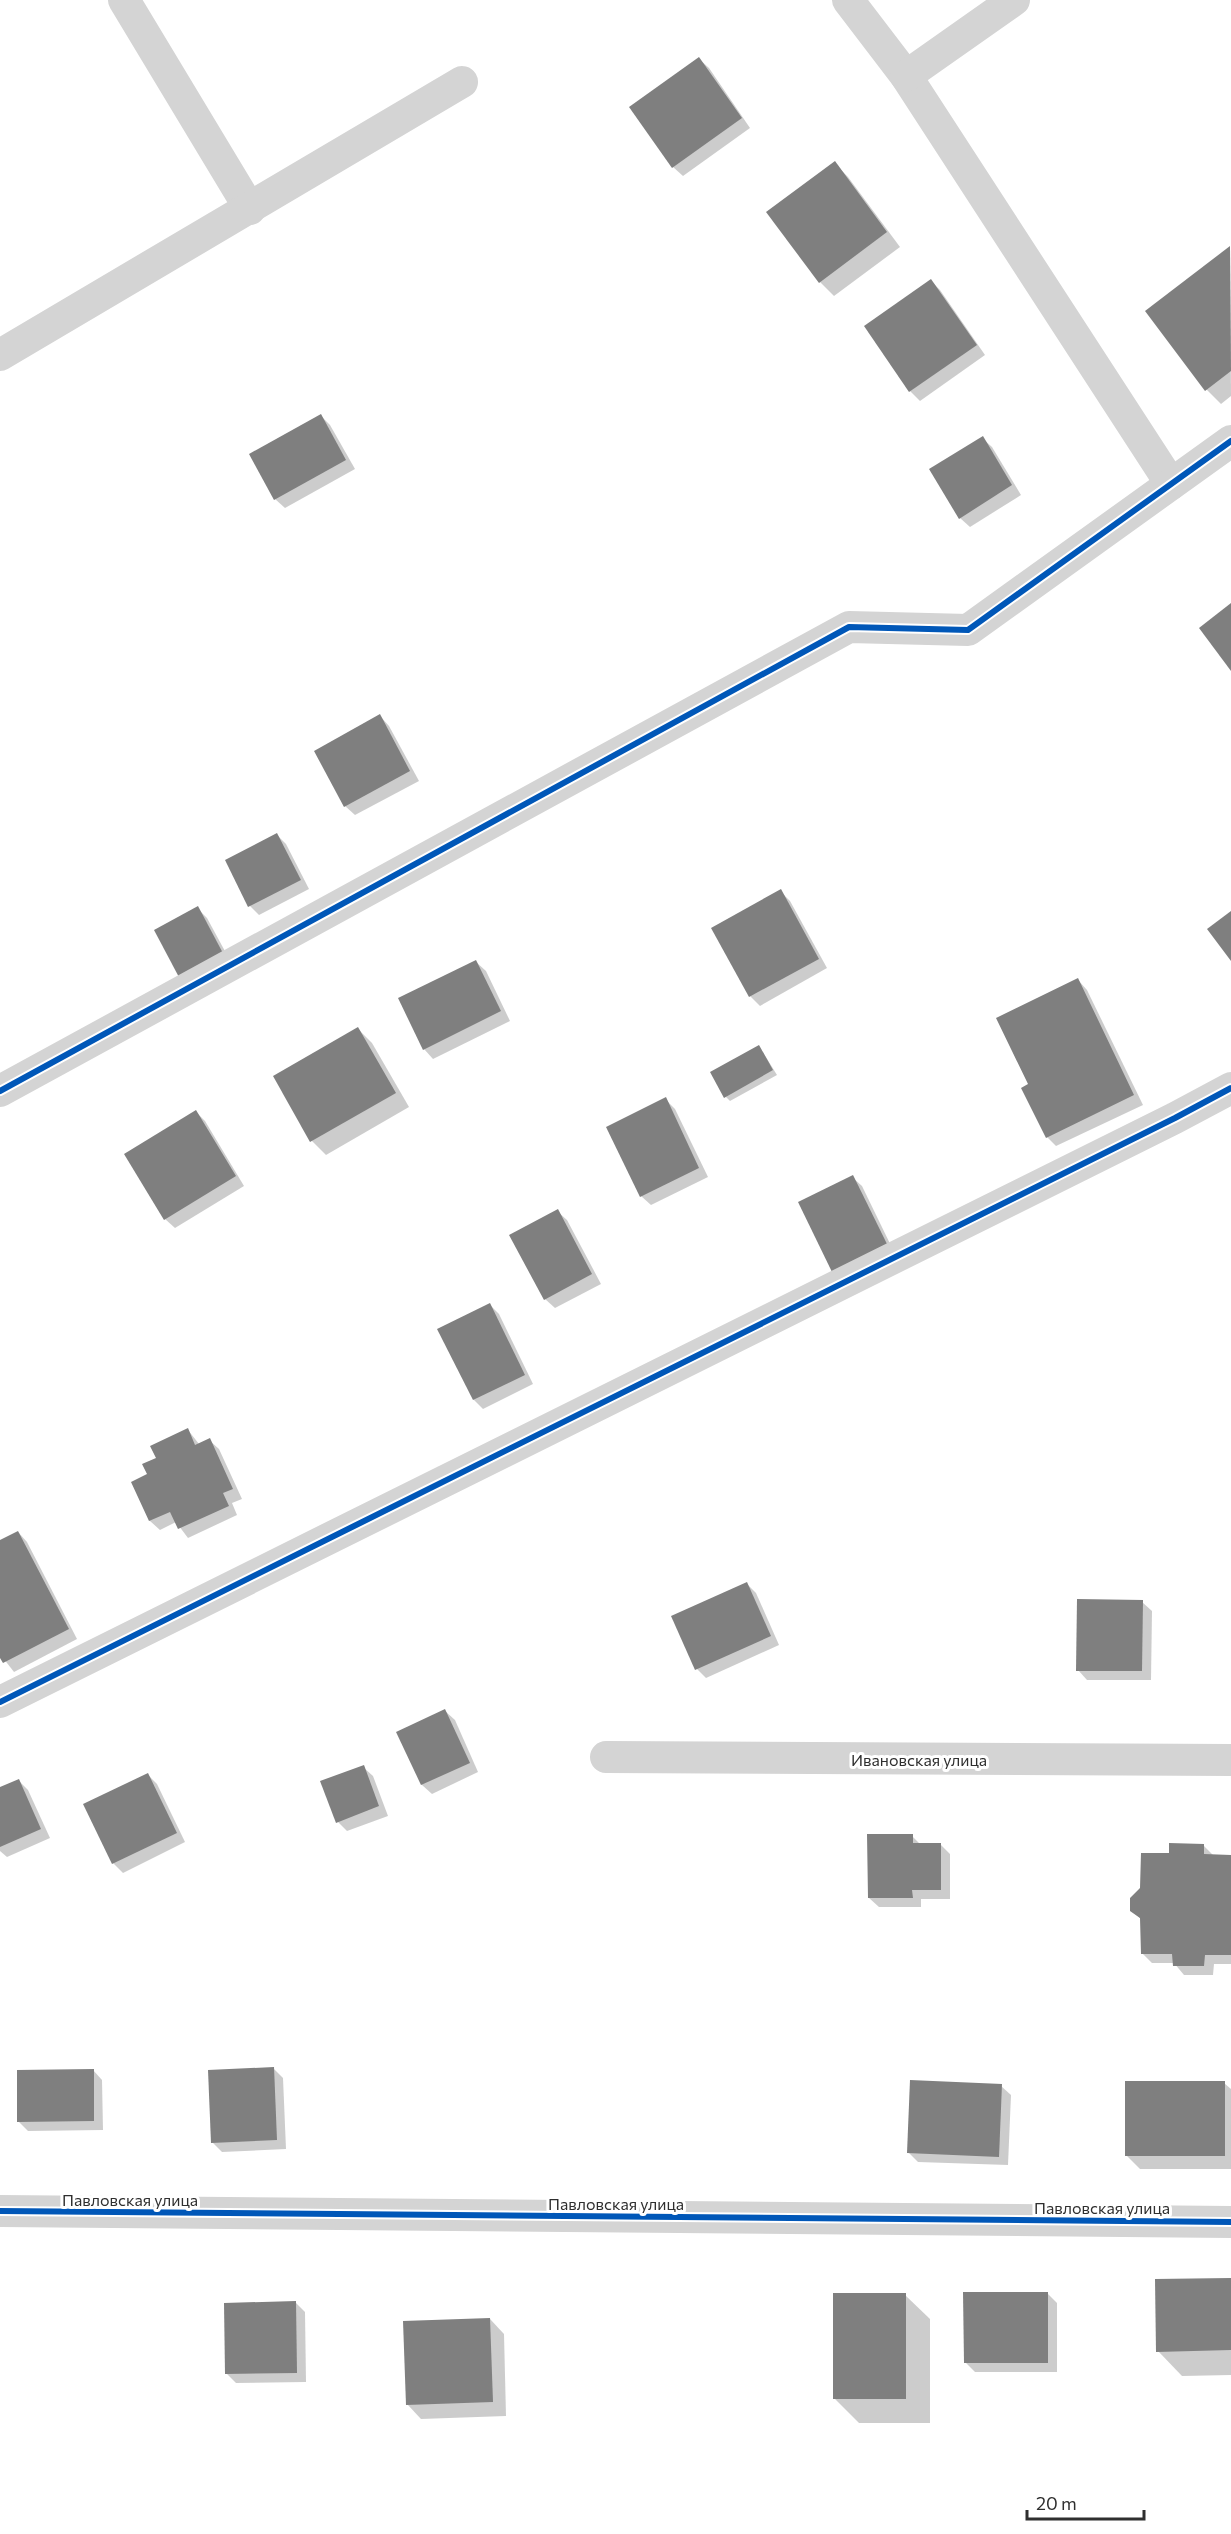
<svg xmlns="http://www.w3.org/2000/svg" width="1231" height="2534" viewBox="0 0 1231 2534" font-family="Commissioner,sans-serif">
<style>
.shadow{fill:#0003}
.building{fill:#7f7f7f}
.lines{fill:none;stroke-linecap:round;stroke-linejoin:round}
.street{stroke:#d4d4d4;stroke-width:32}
.cycleway-casing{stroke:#fff;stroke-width:10}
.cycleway{stroke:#0057b8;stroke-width:6}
.labels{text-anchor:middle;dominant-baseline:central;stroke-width:6;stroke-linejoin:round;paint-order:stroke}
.street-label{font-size:16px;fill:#2f2f2f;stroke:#fff}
</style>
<rect width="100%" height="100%" fill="#fff"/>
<g class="shadow">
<polygon points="699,59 709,68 750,128 683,176 673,167"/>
<polygon points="834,163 848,177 900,247 834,296 820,282"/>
<polygon points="1230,248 1231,396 1221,404 1207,390 1147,312"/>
<polygon points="931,281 940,290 985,355 920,401 910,391 866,326"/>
<polygon points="320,415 330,425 355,469 285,508 275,499"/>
<polygon points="982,438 992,447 1021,495 970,527 960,518"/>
<polygon points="380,716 389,726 419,781 355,815 345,806"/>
<polygon points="277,835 286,844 309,889 259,915 250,906"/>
<polygon points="780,891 790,901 827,968 760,1006 750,996 713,928"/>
<polygon points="197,908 207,918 233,966 192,989"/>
<polygon points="476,962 486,971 510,1021 433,1059 424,1049"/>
<polygon points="1078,980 1087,990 1143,1105 1056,1146 1047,1137 1030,1085"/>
<polygon points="358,1029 372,1043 409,1107 326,1155 312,1141"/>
<polygon points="759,1046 777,1075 730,1101 726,1097"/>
<polygon points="665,1099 675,1109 708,1177 651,1205 641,1196"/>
<polygon points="196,1112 205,1121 244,1186 175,1228 165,1219"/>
<polygon points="852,1177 862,1186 895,1254 843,1280"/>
<polygon points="557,1211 567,1220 601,1284 555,1308 545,1299"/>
<polygon points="490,1305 499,1314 533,1384 483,1409 474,1400"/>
<polygon points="188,1430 199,1444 209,1440 219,1449 242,1499 232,1503 237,1515 188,1538 176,1522 160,1530 150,1521 133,1482 149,1475 158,1459"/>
<polygon points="18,1532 27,1542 77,1639 14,1672 0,1654 0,1541"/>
<polygon points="747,1584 756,1593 779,1645 706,1678 697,1669"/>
<polygon points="1142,1602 1152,1611 1151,1680 1087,1680 1078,1670"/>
<polygon points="445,1711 455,1720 478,1772 432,1794 422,1785 398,1733"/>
<polygon points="363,1767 373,1776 388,1816 347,1831 338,1822"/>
<polygon points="148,1775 157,1784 185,1842 123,1873 113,1863 85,1805"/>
<polygon points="19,1781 28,1790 50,1838 7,1857 0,1851 0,1789"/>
<polygon points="912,1836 921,1845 941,1845 950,1854 950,1899 921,1899 921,1907 879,1907 869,1898"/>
<polygon points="1204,1846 1214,1856 1231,1857 1231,1964 1214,1964 1213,1975 1184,1975 1174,1963 1152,1963 1142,1953 1142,1920 1131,1910 1170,1855"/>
<polygon points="274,2069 283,2078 286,2149 222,2152 212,2142"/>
<polygon points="93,2070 102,2080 103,2130 28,2131 19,2122"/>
<polygon points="1224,2083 1231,2089 1231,2169 1140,2169 1126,2155"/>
<polygon points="1001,2086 1011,2095 1008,2165 918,2162 908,2152"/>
<polygon points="1231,2279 1231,2375 1182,2376 1158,2351"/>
<polygon points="1047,2293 1057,2303 1057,2372 975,2372 965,2362"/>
<polygon points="905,2295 930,2319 930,2423 859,2423 834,2398"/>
<polygon points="296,2303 305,2312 306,2382 236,2383 226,2373"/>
<polygon points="490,2319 504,2334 506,2416 421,2419 407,2404"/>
</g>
<g class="building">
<polygon points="699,57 742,118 672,168 629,107"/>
<polygon points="835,161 887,232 819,283 766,212"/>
<polygon points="1230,246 1231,371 1205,391 1145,311"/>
<polygon points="931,279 977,345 909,392 864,326"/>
<polygon points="321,414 346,460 274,500 249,454"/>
<polygon points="983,436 1012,485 959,519 929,469"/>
<polygon points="1231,603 1231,671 1199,628"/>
<polygon points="380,714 410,771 344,807 314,751"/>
<polygon points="277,833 301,880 248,907 225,860"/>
<polygon points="781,889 819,959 749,997 711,928"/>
<polygon points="198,906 225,957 181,981 154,930"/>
<polygon points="1231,911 1231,961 1207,929"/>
<polygon points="476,960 501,1011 423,1050 398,998"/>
<polygon points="1078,978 1134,1095 1046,1138 1021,1088 1028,1084 996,1018"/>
<polygon points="358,1027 396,1093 310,1142 273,1076"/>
<polygon points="759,1045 773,1070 724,1098 710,1072"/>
<polygon points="666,1097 699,1168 640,1197 606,1127"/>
<polygon points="196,1110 236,1176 164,1220 124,1154"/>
<polygon points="853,1175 887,1244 832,1272 798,1202"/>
<polygon points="558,1209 592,1274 544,1300 509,1235"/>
<polygon points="490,1303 525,1375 473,1400 437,1329"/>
<polygon points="188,1428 195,1445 210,1438 233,1489 223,1493 229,1506 178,1529 170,1512 149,1521 131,1482 147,1474 142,1464 156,1458 150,1446"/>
<polygon points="18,1531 69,1629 3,1663 0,1658 0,1540"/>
<polygon points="747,1582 771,1636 695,1670 671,1616"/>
<polygon points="1077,1599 1143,1600 1142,1671 1076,1671"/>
<polygon points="445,1709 470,1763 421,1785 396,1732"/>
<polygon points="364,1765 379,1806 336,1823 320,1781"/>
<polygon points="148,1773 177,1833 112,1864 83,1804"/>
<polygon points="19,1779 41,1829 0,1847 0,1787"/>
<polygon points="867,1834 913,1834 913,1843 941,1843 941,1890 912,1890 913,1898 868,1898"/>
<polygon points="1169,1843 1204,1844 1204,1854 1231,1855 1231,1955 1205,1955 1204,1966 1173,1966 1172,1954 1141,1954 1140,1918 1130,1911 1130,1898 1140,1888 1141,1853 1169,1853"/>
<polygon points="274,2067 277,2140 211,2143 208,2070"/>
<polygon points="94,2069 94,2121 17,2122 17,2070"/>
<polygon points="910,2080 1002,2084 999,2157 907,2153"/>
<rect x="1125" y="2081" width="100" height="75"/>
<polygon points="1231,2278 1231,2350 1156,2352 1155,2279"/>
<polygon points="963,2292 1048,2292 1048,2363 964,2363"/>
<rect x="833" y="2293" width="73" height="106"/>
<polygon points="296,2301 297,2373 225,2374 224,2303"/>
<polygon points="490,2318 493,2402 406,2405 403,2321"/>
</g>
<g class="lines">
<g class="street">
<polyline points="124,0 250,209"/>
<polyline points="848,0 906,76 1171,484"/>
<polyline points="906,76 1014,0"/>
<polyline points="0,355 462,82"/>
<polyline points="0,1091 849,627 968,630 1231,441"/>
<polyline points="0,1702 1175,1118 1231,1088"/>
<polyline points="606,1757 1231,1760"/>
<polyline points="0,2211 1231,2222"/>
</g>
<g class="cycleway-casing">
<g id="cycleway">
<polyline points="0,1091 849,627 968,630 1231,441"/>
<polyline points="0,1702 1175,1118 1231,1088"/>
<polyline points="0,2211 1231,2222"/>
</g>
</g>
<use href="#cycleway" class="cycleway"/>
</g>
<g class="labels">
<g class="street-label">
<text x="919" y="1759">Ивановская улица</text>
<text x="130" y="2199">Павловская улица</text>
<text x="616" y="2203">Павловская улица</text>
<text x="1102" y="2207">Павловская улица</text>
</g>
</g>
<path d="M1027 2510v9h117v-9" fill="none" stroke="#2f2f2f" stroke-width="3"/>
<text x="1036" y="2510" font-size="18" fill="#2f2f2f" stroke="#ffffff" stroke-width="4.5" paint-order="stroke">20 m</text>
</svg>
